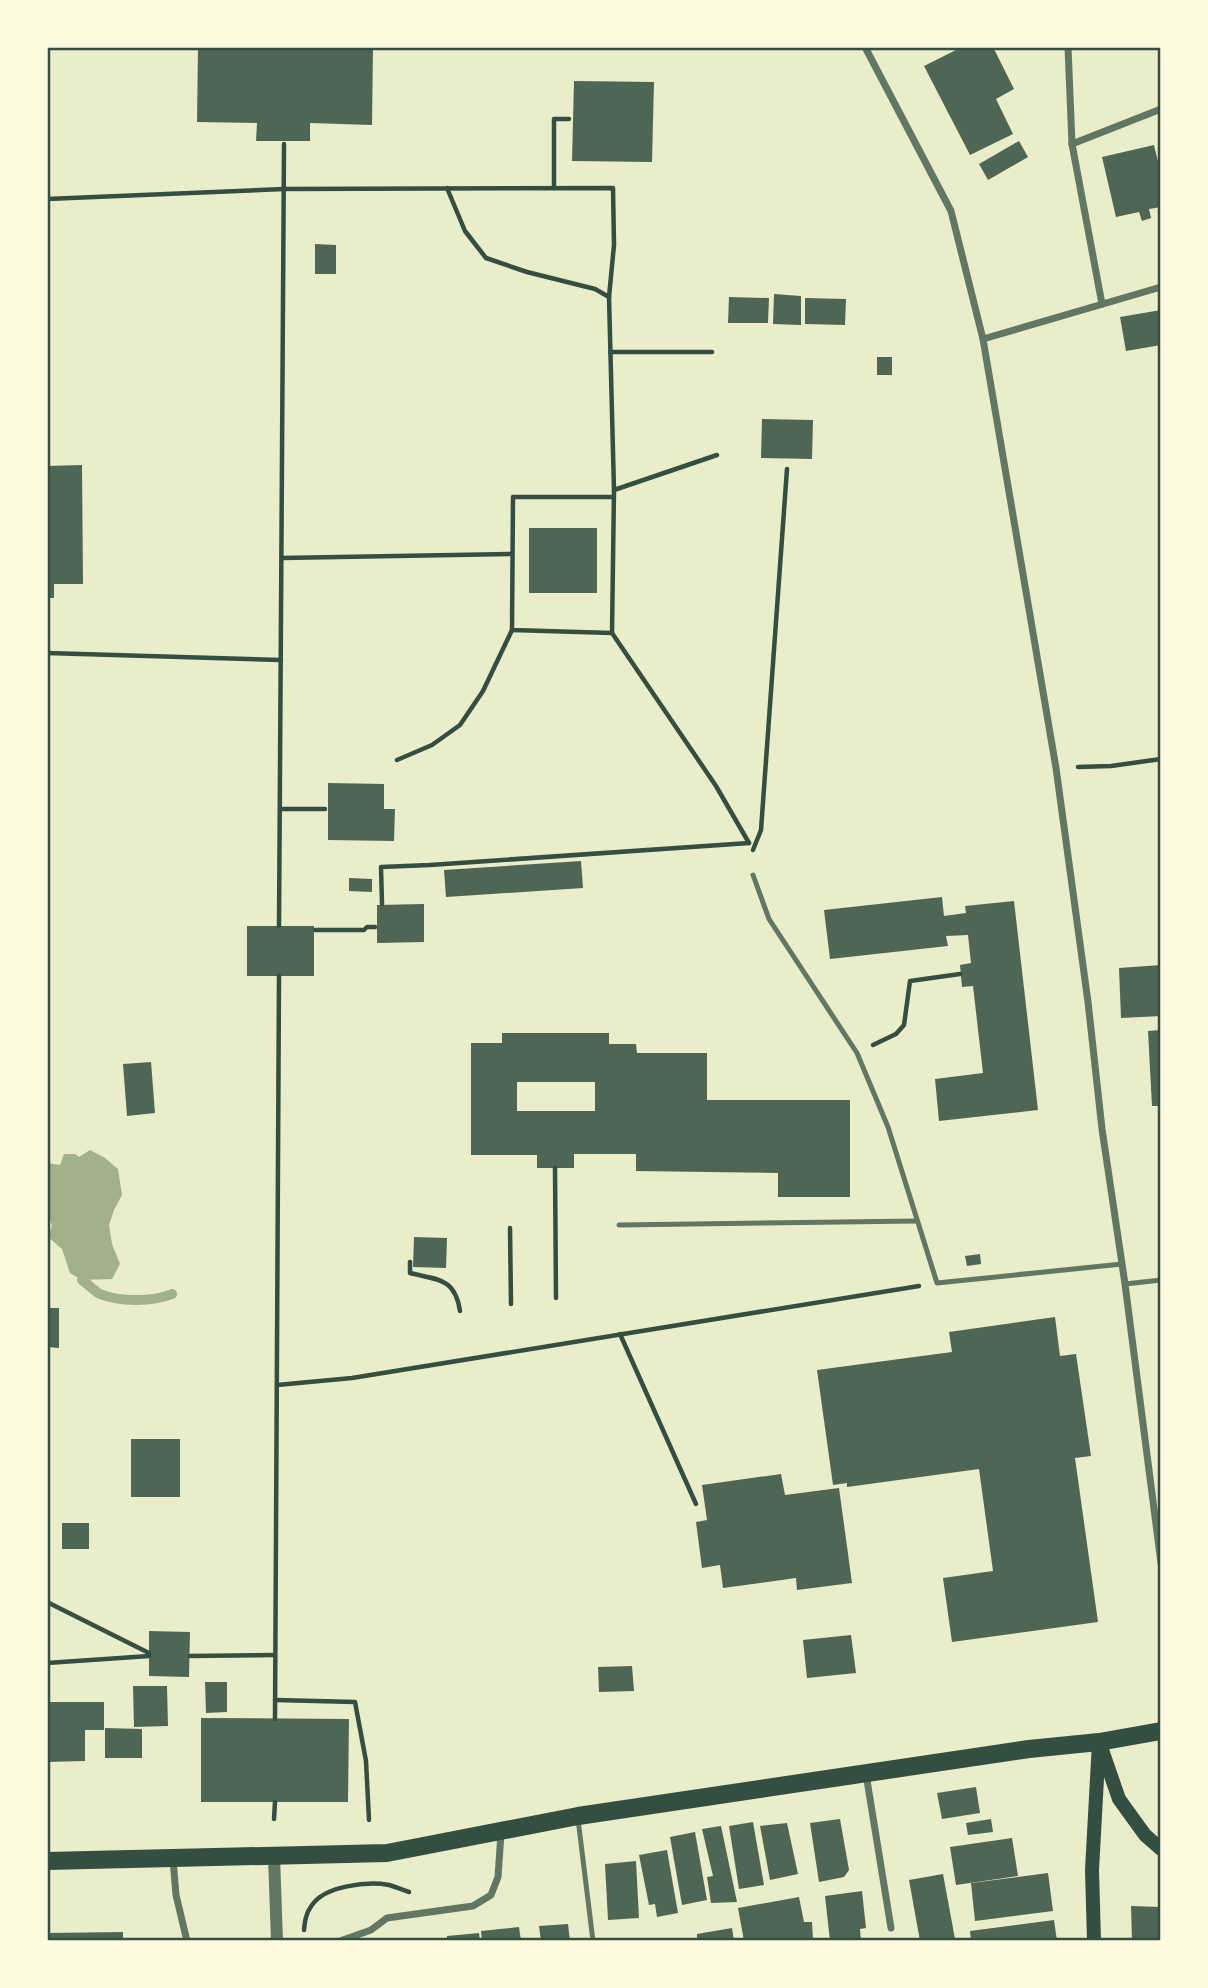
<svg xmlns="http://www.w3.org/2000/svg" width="1208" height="1988" viewBox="0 0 1208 1988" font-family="'Fira Sans Condensed',sans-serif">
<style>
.water{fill:#a3b18a}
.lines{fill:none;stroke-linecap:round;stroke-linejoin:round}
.stream{stroke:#a3b18a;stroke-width:10}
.building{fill:#4f6655;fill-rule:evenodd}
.path{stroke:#344e41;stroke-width:4.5}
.service{stroke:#617663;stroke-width:5}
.minor{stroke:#617663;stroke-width:7}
.tertiary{stroke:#617663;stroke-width:12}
.secondary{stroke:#344e41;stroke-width:14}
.primary{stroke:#344e41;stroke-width:18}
.neatline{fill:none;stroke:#344e41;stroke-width:2.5}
</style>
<rect width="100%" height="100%" fill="#e9edc9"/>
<polygon class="water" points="90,1150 105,1158 118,1169 122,1195 114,1210 109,1225 112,1244 120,1264 112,1279 82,1280 70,1273 62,1249 48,1237 52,1226 47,1209 47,1163 60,1165 64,1154 75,1154 79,1157"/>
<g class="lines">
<path class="stream" d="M 82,1280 C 88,1284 94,1291 100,1294 C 119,1302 153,1302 172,1294"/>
</g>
<g class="building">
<polygon points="198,47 373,47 372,125 310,123 310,141 256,141 257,123 197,122"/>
<polygon points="962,47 993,47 1014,89 996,99 1013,134 970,155 924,66"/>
<polygon points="574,81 654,82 652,162 572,161"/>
<polygon points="1019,141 1028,157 988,180 979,164"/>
<polygon points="1154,145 1161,174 1161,207 1149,209 1151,218 1142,221 1139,212 1116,217 1102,157"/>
<polygon points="315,244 336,245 336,274 315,274"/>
<polygon points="774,294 801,296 801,325 773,324"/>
<polygon points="729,297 769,298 768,323 728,323"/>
<polygon points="805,298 846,299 845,325 805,324"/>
<polygon points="1161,310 1161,345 1126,351 1120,317"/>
<rect x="877" y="357" width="15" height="18"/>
<polygon points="762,419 813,420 812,459 761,458"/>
<polygon points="82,465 83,584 54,584 54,598 47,598 47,466"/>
<rect x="529" y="528" width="68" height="65"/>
<polygon points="328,783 384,784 384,809 395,809 394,841 328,840"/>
<polygon points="581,861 583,888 446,897 444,870"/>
<polygon points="349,878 372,879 372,892 349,891"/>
<polygon points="942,897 944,916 966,913 965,906 1014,901 1038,1110 939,1121 935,1079 983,1073 973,986 962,987 960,965 971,963 968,935 946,936 948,946 830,959 824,910"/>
<polygon points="424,904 424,942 377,943 377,905"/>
<rect x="247" y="926" width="67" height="50"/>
<polygon points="1161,965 1161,1016 1121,1018 1119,968"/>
<polygon points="1161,1030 1161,1106 1152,1106 1148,1031"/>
<path d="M 502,1033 L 609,1033 L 609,1044 L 636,1044 L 637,1053 L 707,1053 L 707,1100 L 850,1100 L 850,1197 L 778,1197 L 778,1173 L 636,1171 L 636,1154 L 574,1154 L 574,1168 L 537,1168 L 537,1155 L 471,1155 L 471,1043 L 502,1043 ZM 517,1082 L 595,1082 L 595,1111 L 517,1111 Z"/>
<polygon points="151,1062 155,1113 127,1116 123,1064"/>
<polygon points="414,1237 447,1238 446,1268 413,1267"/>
<polygon points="980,1254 981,1264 967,1266 965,1256"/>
<polygon points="47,1308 59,1308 59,1348 47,1347"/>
<polygon points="1055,1317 1060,1356 1076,1354 1091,1456 1075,1458 1098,1622 952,1642 943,1578 993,1571 979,1469 847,1487 847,1483 833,1485 817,1370 952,1352 949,1332"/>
<rect x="131" y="1439" width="49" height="58"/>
<polygon points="781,1474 785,1495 839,1488 852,1583 797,1590 796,1578 723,1588 720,1565 702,1568 696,1522 707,1520 702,1485"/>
<rect x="62" y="1523" width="27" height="26"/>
<polygon points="149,1631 190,1632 189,1677 149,1676"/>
<polygon points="851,1635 856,1673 807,1678 803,1640"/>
<polygon points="632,1666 634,1691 599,1692 598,1667"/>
<polygon points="205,1682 227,1682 227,1712 206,1713"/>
<polygon points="133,1686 167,1686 168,1726 134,1727"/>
<polygon points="47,1702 104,1702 104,1730 85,1730 85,1761 47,1762"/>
<polygon points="201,1718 349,1719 348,1802 201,1802"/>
<polygon points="105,1728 142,1729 142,1758 105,1758"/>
<polygon points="976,1787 980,1813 942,1819 937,1793"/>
<polygon points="840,1819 849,1870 844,1877 819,1882 810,1823"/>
<polygon points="991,1819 993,1832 968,1835 966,1823"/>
<polygon points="753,1822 764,1885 739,1889 729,1826"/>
<polygon points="787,1823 798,1874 770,1880 760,1826"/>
<polygon points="721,1826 737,1902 711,1903 707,1877 713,1876 702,1829"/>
<polygon points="695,1832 707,1900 682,1905 670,1837"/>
<polygon points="1012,1838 1018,1876 956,1885 950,1847"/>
<polygon points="667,1850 678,1913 657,1917 655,1904 649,1905 639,1855"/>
<polygon points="636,1861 639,1918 608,1920 605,1864"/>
<polygon points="1048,1873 1053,1911 975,1921 971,1883"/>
<polygon points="943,1874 955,1939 920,1941 909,1880"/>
<polygon points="862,1891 866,1928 860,1929 861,1941 830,1941 825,1896"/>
<polygon points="799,1897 804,1922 812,1922 813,1941 744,1941 738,1908"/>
<polygon points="1131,1906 1161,1907 1161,1941 1132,1941"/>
<polygon points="1054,1920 1057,1941 971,1941 970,1931"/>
<polygon points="568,1924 570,1941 541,1941 539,1926"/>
<polygon points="519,1927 521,1941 482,1941 481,1931"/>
<polygon points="732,1928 734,1941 697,1941 697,1934"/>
<polygon points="123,1932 123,1941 47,1941 47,1933"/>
<polygon points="479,1933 480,1941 447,1941 447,1936"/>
</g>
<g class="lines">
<g class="path">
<polyline points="447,188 465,231 486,258 527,272 595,289 609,297"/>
<polyline points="554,188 554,119 569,119"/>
<polyline points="47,199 284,189 613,188 614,245 609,297 614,490 612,633 512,630 513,497 613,497"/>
<polyline points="610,352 712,352"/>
<polyline points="614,490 717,455"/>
<polyline points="282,558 512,554"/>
<polyline points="612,633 716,786 749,843"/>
<polyline points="47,653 281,660"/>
<polyline points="397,760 432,745 460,725 483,691 512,630"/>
<polyline points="1078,767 1111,766 1161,759"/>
<polyline points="280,809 325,809"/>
<polyline points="753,850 761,830 787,469"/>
<polyline points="382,904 381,867 430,865 749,843"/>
<polyline points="279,926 284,144"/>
<polyline points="315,930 364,930 367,927 375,927"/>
<polyline points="873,1045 896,1034 904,1025 910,981 960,974"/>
<polyline points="555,1168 556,1298"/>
<polyline points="510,1228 511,1304"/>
<path d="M 410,1262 L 410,1273 C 437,1280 455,1277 460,1311"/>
<polyline points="620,1334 696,1504"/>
<polyline points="277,1385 352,1378 919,1286"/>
<polyline points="47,1602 149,1653"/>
<polyline points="190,1656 275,1655"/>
<polyline points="47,1663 149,1656"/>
<polyline points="275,1700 355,1702 366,1761 369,1820"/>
<polyline points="275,1719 279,976"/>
<polyline points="274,1819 275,1802"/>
<path d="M 304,1930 C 305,1920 306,1913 312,1905 C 325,1886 367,1881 389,1885 C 396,1887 403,1890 409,1892"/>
</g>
<g class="service">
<polyline points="753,875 769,919 857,1053 888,1127 937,1283 1122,1264"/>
<polyline points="619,1225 917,1221"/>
<polyline points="1125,1284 1161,1280"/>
<polyline points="578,1819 593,1941"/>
</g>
<g class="minor">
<polyline points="865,47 951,211 983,339 1056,768 1088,1002 1102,1129 1125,1284 1161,1563"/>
<polyline points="1068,47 1072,144 1102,304"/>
<polyline points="1072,144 1161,109"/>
<polyline points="983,339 1161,287"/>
<polyline points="866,1774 891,1928"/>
<polyline points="173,1859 176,1895 187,1941"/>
<polyline points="340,1941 371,1930 387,1918 473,1906 491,1895 498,1877 501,1833"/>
</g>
<polyline class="tertiary" points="274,1857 277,1941"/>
<g class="secondary">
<polyline points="1102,1750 1119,1799 1145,1835 1161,1849"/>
<polyline points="1094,1941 1092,1870 1099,1742"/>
</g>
<polyline class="primary" points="47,1861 387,1853 578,1816 1029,1749 1099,1742 1161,1731"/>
</g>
<rect width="1208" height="1988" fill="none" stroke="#fefae0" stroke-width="98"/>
<rect x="49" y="49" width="1110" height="1890" class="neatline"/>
</svg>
